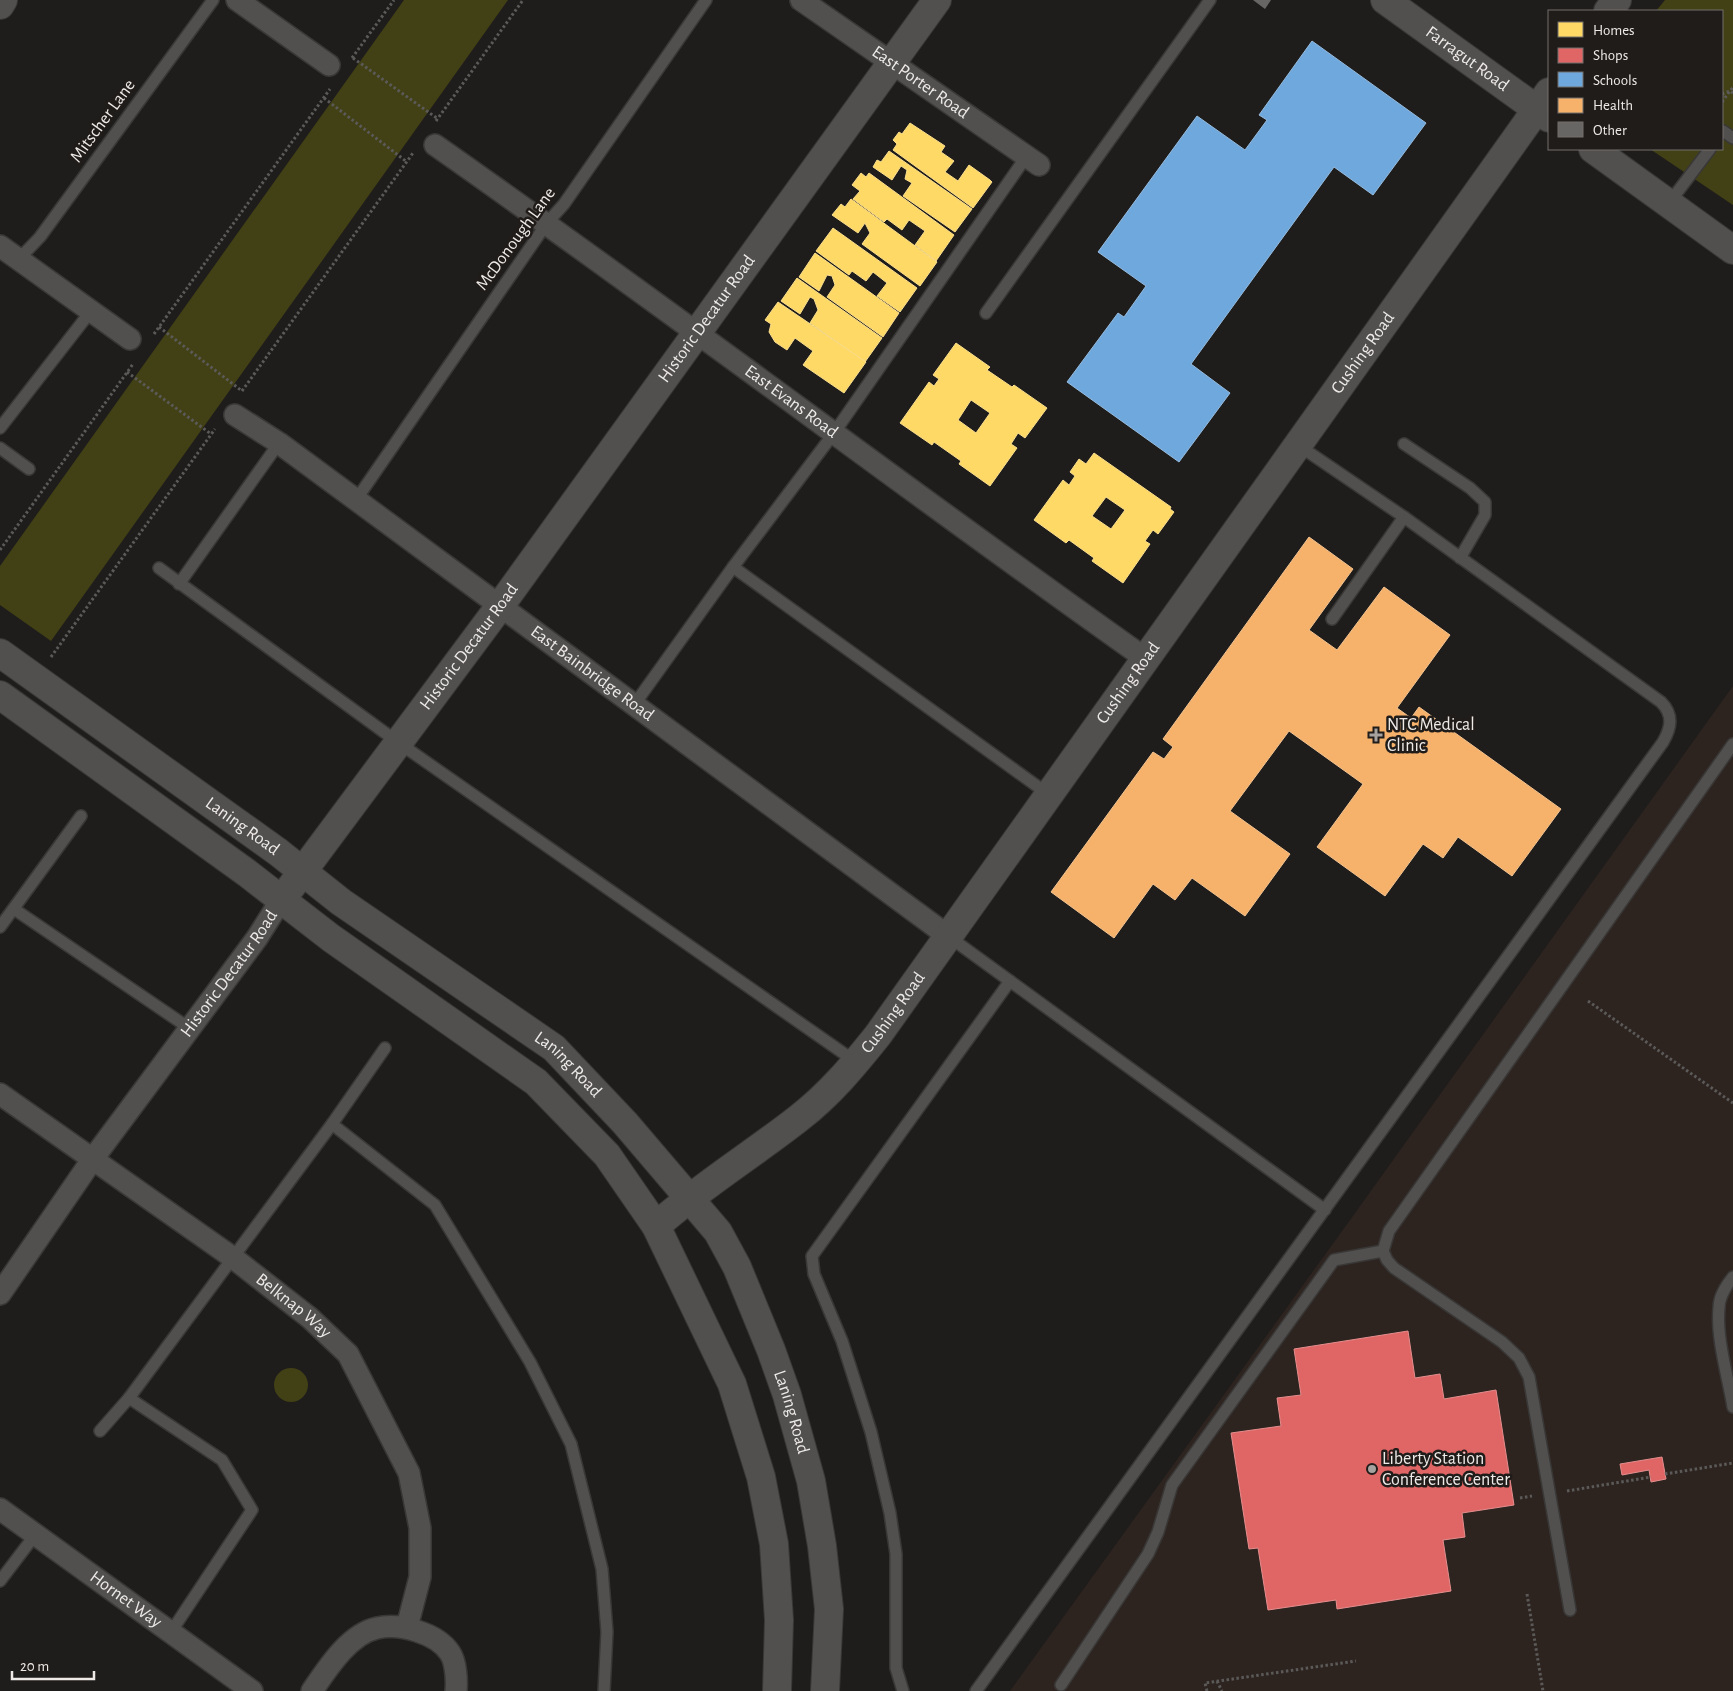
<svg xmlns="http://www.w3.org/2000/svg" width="1733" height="1691" viewBox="0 0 1733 1691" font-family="'Alegreya Sans',sans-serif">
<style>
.built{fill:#2d2420}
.green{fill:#424015}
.homes{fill:#ffd966;stroke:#fade8d;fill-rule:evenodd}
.shops{fill:#e06666;stroke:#e48e8d}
.schools{fill:#6fa8dc;stroke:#95bce0}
.health{fill:#f6b26b;stroke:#f3c390}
.building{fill:#686664}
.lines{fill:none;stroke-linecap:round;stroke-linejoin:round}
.lane-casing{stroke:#393837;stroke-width:14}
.street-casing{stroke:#393837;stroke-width:24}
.secondary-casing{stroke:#393837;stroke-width:30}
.path{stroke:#5b5a59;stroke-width:3;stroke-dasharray:2.5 2.5;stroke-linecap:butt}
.lane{stroke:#52504f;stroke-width:11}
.street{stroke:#52504f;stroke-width:21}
.secondary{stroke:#52504f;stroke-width:28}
.poi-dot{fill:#a5a2a0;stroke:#201c1a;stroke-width:2}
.labels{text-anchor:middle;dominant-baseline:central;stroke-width:5;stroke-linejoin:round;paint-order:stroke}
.street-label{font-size:18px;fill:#edeae8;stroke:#201c1a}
.poi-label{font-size:18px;fill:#edeae8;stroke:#201c1a;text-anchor:start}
</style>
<rect width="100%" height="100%" fill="#1f1d1b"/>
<polygon class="built" points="1733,686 1733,1691 1010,1691 1353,1216"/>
<g class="green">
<polygon points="404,0 508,0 51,641 0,605 0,566"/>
<polygon points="1665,0 1733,0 1733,205 1650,149 1722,149 1722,11 1656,11"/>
<circle cx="291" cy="1385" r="17"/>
</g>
<g class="homes">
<polygon points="910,123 945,146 941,152 954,161 945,172 958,181 969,165 990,180 992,182 973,208 893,150 897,144 893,140 899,132 902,134"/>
<polygon points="889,151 972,209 955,232 903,196 912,183 905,179 907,170 901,166 892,180 873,167 877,160 881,162"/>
<polygon points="861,173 866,177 869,173 954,235 936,261 915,245 925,231 909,220 902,230 887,219 884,222 853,199 860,191 852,185"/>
<polygon points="851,199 937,262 920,286 862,244 870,233 865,223 858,233 832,215 841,204 845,207"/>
<polygon points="833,228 917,288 900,312 877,296 887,283 873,272 866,281 852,271 849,275 816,251"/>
<polygon points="815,253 899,313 883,337 827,297 835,285 832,276 827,275 819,291 799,277"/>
<polygon points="797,278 882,338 865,362 810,323 818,310 814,299 810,297 800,314 781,301"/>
<polygon points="778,302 866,362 844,393 803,365 813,351 795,338 787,350 775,342 769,332 771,324 765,320"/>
<path d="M 956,343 L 990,367 L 987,370 L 1012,387 L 1014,385 L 1047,408 L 1025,438 L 1018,433 L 1011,444 L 1017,448 L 990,486 L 959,464 L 961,461 L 934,442 L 932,445 L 900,423 L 929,382 L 934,386 L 939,379 L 933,375 ZM 971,400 L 990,413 L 976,433 L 958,420 Z"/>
<path d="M 1094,453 L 1171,507 L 1170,509 L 1174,512 L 1158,534 L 1153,530 L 1145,541 L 1150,544 L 1123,583 L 1092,561 L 1094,558 L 1069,540 L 1066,543 L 1034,520 L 1063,480 L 1069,485 L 1075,476 L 1070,472 L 1079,459 L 1086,464 ZM 1106,497 L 1125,510 L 1111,529 L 1092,516 Z"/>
</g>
<g class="shops">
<polygon points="1408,1331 1415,1378 1440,1374 1444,1399 1496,1390 1514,1505 1462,1513 1465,1537 1443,1540 1451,1591 1337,1609 1336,1600 1268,1610 1258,1548 1249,1549 1231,1433 1281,1426 1277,1398 1301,1395 1294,1349"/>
<polygon points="1662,1457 1666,1479 1651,1482 1649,1470 1622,1475 1620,1464"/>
</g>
<polygon class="schools" points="1312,41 1426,123 1373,195 1334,167 1191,364 1230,393 1179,462 1067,382 1118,313 1124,317 1146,286 1098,252 1197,116 1245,150 1267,120 1259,115"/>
<polygon class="health" points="1309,537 1353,569 1309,630 1337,650 1384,587 1450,635 1397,708 1411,718 1419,707 1561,809 1512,876 1458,837 1443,858 1423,844 1385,896 1317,847 1363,784 1289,731 1230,811 1290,854 1245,916 1192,878 1175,900 1153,884 1114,938 1051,892 1153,752 1164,759 1173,747 1163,739"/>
<polygon class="building" points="1253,0 1271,0 1265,9"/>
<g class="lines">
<g class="lane-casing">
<g id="lane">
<polyline points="1722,133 1723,131 1733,138"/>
<polyline points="1669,203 1710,149"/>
<polyline points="18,260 40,237 213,0"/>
<polyline points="986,313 1210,0"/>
<polyline points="0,428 91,311"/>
<polyline points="1404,444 1470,488 1485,502 1485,515 1460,558"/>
<polyline points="0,448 29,469"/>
<polyline points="356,500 547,223 564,204 706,0"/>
<polyline points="733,567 1048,794"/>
<polyline points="159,568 399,743 856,1062"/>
<polyline points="179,584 279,443"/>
<polyline points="1332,619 1404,517"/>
<polyline points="634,705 733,567 834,433 1026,157"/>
<polyline points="14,909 189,1028"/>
<polyline points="0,927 81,816"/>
<polyline points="948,936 1325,1210"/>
<polyline points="332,1124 435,1205 530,1362 571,1444 602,1569 607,1632 604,1691"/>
<path d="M 1733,1277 C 1726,1286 1719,1296 1719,1308 C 1716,1338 1728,1377 1733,1407"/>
<polyline points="129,1398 222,1460 252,1510 171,1632"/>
<polyline points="100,1431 129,1398 332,1124 385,1048"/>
<polyline points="0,1581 35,1535"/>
<polyline points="1570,1610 1529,1377 1519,1358 1502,1342 1394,1268 1387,1260 1383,1251 1389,1231 1733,744"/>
<polyline points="1061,1685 1148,1554 1158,1532 1172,1485 1334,1260 1383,1251"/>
<polyline points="903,1691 896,1668 896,1554 890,1513 871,1432 842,1341 814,1274 812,1256 1010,981"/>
<path d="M 976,1691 L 1663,742 C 1671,728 1674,715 1661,702 L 1404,517 L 1298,445"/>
</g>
</g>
<g class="street-casing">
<g id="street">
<polyline points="237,0 329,65"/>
<path id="s1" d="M 801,0 L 1039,165"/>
<path id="s2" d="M 435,145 C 675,313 907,490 1146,659"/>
<polyline points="0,246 130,339"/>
<path id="s3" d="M 235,415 L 279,443 L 948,936"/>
<path id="s4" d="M 0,1094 L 232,1257 L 310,1318 L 348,1354 L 409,1473 L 420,1528 L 420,1577 L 407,1627"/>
<path id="s5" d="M 0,1294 L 92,1160 L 257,938 L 281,900"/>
<path id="s6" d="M 0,1509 L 252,1691"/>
<path d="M 312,1691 C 327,1669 349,1634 377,1628 C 400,1623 437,1633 450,1653 C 456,1662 457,1681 456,1691"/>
</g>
</g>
<g class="secondary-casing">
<g id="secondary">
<path id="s7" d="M 1385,0 L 1549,118"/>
<polyline points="0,5 3,0"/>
<polyline points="1608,11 1617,0"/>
<polyline points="1593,149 1733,250"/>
<path id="s8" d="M 0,653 L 278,852 L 341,902 L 554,1048 L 625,1123 L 718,1232 L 737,1267 L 771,1350 L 787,1395 L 811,1481 L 822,1546 L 829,1609 L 825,1691"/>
<polyline points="0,695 247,873 331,938 536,1082 607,1155 656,1226 732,1384 761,1477 774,1544 779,1620 777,1691"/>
<path id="s9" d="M 291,887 L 500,606 L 937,0"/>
<path id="s10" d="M 656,1226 C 701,1186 752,1155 799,1118 C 830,1094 854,1065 878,1035 L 1549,92"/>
</g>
</g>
<g class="path">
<polyline points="352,58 394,0"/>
<polyline points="353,58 438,119"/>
<polyline points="1722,94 1730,91 1733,87"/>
<polyline points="324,98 407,162"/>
<polyline points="1722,102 1730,91 1733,93"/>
<polyline points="436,121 523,0"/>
<polyline points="159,327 242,391"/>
<polyline points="154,334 330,89"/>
<polyline points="127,372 211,434"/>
<polyline points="242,391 413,153"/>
<polyline points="0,550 133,364"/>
<polyline points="51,657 215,429"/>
<polyline points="1588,1001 1733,1103"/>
<polyline points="1665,1474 1733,1463"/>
<polyline points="1567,1491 1651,1477"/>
<polyline points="1520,1498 1532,1496"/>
<polyline points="1527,1594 1543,1691"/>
<polyline points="1217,1681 1222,1691"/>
<polyline points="1207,1691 1205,1683 1356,1661"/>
</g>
<use href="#lane" class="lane"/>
<use href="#street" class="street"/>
<use href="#secondary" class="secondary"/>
</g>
<g class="poi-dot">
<path d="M1373.5 727.5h5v5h5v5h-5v5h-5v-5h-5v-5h5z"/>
<circle cx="1372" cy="1469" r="5"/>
</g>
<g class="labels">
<g class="street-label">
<text stroke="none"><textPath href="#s7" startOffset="101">Farragut Road</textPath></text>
<text stroke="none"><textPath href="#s1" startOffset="145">East Porter Road</textPath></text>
<text transform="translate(103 121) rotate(-54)">Mitscher Lane</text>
<text transform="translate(516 239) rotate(-54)">McDonough Lane</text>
<text stroke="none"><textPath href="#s9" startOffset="704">Historic Decatur Road</textPath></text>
<text stroke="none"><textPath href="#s10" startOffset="1131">Cushing Road</textPath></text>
<text stroke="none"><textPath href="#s2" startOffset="439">East Evans Road</textPath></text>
<text stroke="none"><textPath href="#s9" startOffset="299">Historic Decatur Road</textPath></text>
<text stroke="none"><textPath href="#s3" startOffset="441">East Bainbridge Road</textPath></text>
<text stroke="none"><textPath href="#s10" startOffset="726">Cushing Road</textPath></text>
<text stroke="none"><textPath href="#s8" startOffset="298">Laning Road</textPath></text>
<text stroke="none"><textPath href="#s5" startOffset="394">Historic Decatur Road</textPath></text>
<text stroke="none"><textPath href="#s10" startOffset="321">Cushing Road</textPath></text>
<text stroke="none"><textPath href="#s8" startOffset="702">Laning Road</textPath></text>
<text stroke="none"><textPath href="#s4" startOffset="362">Belknap Way</textPath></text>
<text stroke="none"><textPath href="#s8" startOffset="1122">Laning Road</textPath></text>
<text stroke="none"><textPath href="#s6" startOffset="155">Hornet Way</textPath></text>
</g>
<g class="poi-label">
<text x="1387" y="725">NTC Medical<tspan x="1387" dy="21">Clinic</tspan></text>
<text x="1382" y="1459">Liberty Station<tspan x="1382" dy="21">Conference Center</tspan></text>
</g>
</g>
<rect x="1548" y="10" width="175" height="140" fill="#201c1a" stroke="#726e6c"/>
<rect x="1558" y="22" width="25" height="15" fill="#ffd966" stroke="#726e6c"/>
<text x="1593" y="35" font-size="15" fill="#edeae8">Homes</text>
<rect x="1558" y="48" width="25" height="15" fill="#e06666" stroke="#726e6c"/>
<text x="1593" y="60" font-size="15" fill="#edeae8">Shops</text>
<rect x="1558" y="72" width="25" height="15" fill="#6fa8dc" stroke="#726e6c"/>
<text x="1593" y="85" font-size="15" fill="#edeae8">Schools</text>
<rect x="1558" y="98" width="25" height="15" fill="#f6b26b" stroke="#726e6c"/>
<text x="1593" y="110" font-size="15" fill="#edeae8">Health</text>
<rect x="1558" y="122" width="25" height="15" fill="#686664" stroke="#726e6c"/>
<text x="1593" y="135" font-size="15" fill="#edeae8">Other</text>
<path d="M12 1671v8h82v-8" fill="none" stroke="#edeae8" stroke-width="2.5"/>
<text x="20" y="1671" font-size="15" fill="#edeae8" stroke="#201c1a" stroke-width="4" paint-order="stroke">20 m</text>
</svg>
